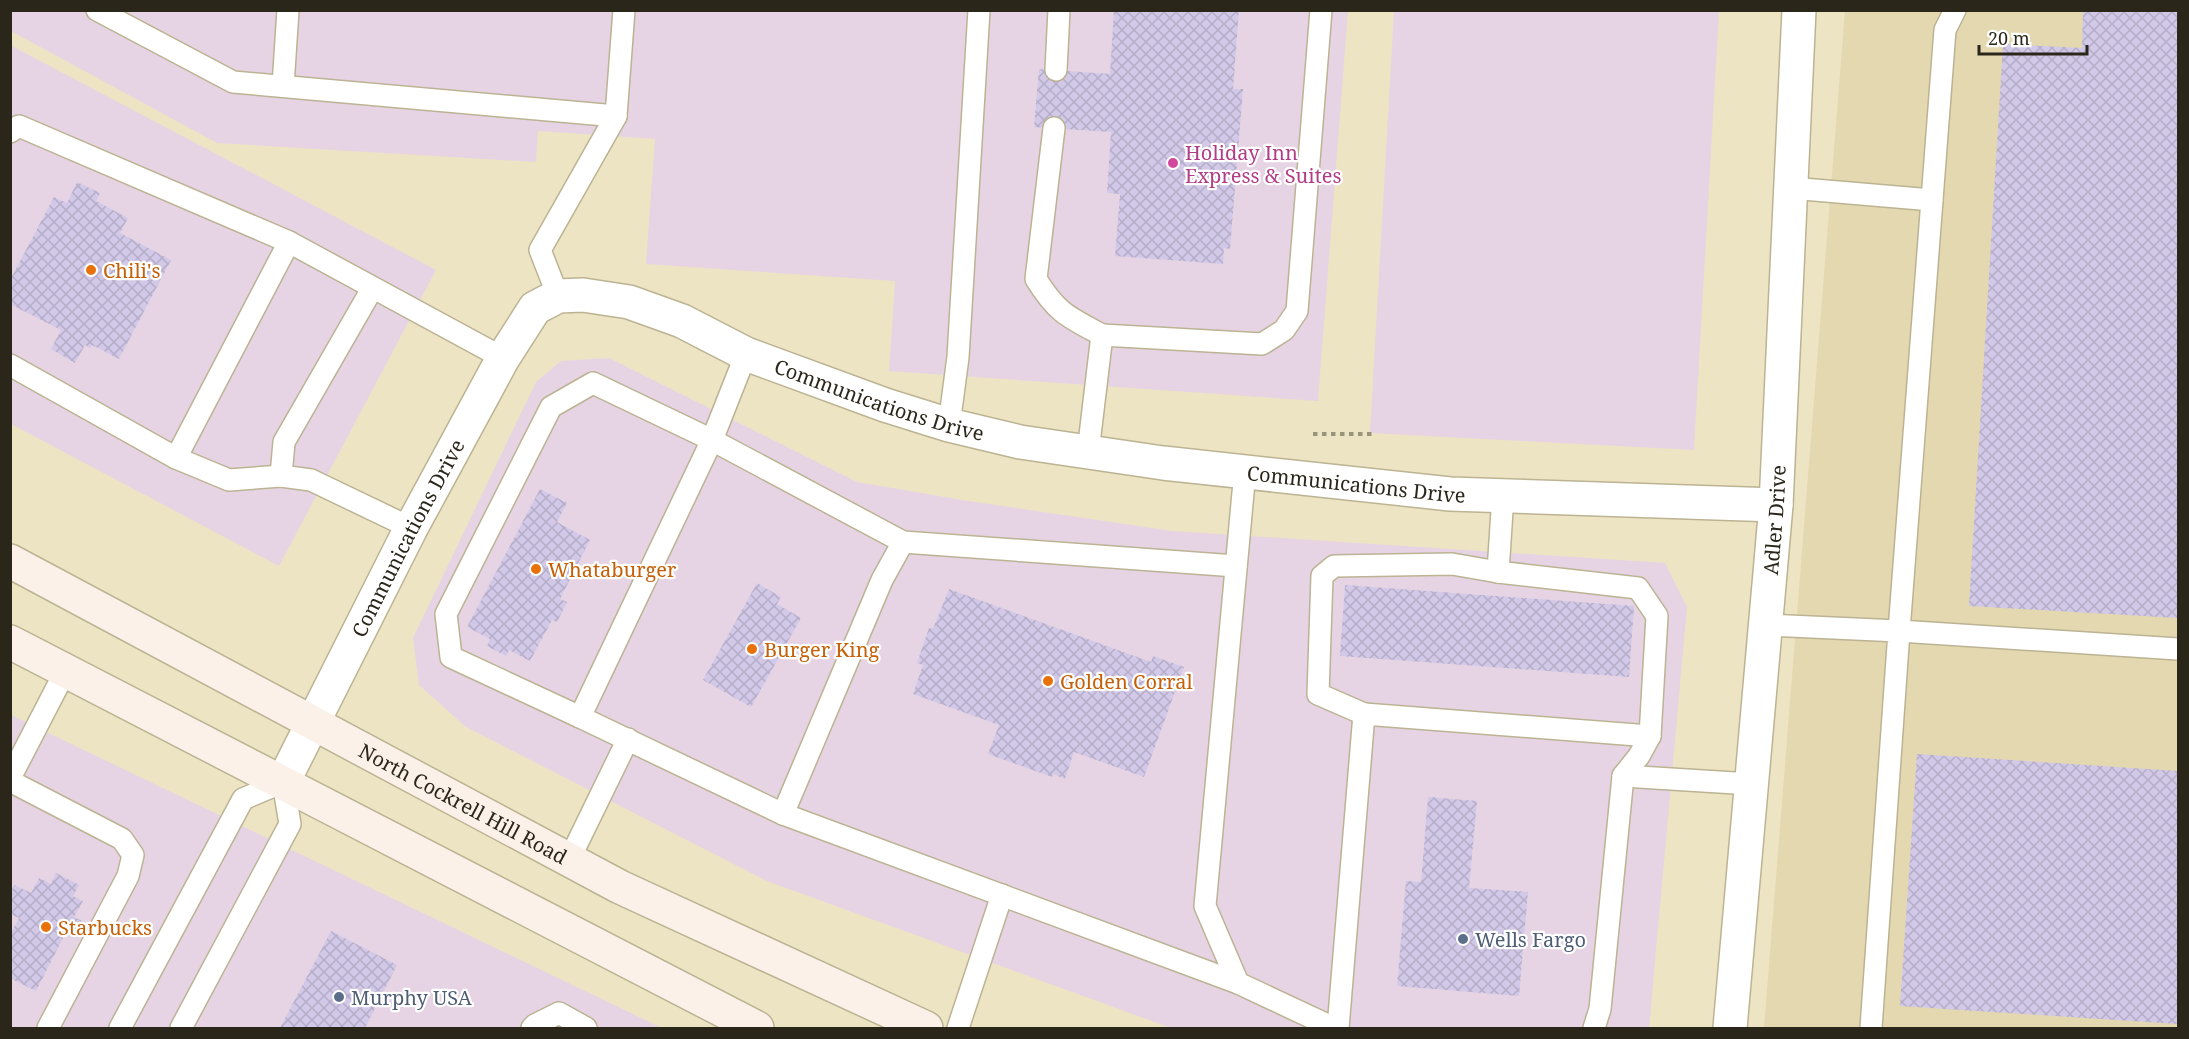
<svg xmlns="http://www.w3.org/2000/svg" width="2189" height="1039" viewBox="0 0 2189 1039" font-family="'Noto Serif',serif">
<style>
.commercial{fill:#e6d4e4}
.built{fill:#e3d8b0}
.building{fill:url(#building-cross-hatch)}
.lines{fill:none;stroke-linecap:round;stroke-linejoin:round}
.service-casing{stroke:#bcb393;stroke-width:24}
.minor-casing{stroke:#bcb393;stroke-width:36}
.secondary-casing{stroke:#bcb393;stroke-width:36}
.path{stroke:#99937b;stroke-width:4;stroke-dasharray:4.5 4.5;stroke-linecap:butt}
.service{stroke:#fff;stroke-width:21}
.minor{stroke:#fff;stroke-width:33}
.secondary{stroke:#fbf1e9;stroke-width:33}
.hotel-dot{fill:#d1479c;stroke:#fff;stroke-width:2}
.food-dot{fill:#e8710a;stroke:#fff;stroke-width:2}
.service-dot{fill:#5c6f8a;stroke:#fff;stroke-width:2}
.labels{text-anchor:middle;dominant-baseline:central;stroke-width:4.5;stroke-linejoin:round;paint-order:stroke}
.hotel-label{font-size:20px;fill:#b23c85;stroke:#fff;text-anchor:start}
.food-label{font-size:20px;fill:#c56008;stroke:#fff;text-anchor:start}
.street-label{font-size:20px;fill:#2a271a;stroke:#fff}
.service-label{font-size:20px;fill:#4e5e75;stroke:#fff;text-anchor:start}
</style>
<defs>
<pattern id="building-cross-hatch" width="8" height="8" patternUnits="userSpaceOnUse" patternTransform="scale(1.5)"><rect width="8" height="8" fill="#d2c9e9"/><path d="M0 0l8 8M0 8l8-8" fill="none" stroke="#b4adc7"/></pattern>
</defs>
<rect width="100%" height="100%" fill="#ede4c3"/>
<g class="commercial">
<polygon points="10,11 1348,11 1318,401 889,371 895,281 646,264 655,139 538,131 536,162 217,143 11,31"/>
<polygon points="1394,11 1719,11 1694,450 1370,433"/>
<polygon points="10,45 436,270 279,566 11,424"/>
<polygon points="609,358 857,482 968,501 1172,531 1665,563 1687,607 1649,1028 1171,1028 767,881 466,727 419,685 413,638 536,382 561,361"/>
<polygon points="11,715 662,1028 11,1028"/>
</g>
<polygon class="built" points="1845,11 2178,11 2178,1028 1764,1028"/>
<g class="building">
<polygon points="1114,10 1239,10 1233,89 1243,89 1230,249 1224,248 1223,264 1115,256 1120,194 1107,193 1111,132 1034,127 1039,69 1110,74"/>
<polygon points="2083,10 2178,10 2178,618 1969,606 2003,44 2082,48"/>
<polygon points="77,182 100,193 96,201 128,218 120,233 171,260 119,359 92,345 91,348 85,345 75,363 51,349 61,330 10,304 10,280 54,197 67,203"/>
<polygon points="540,489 567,503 557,522 590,540 560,599 567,602 557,622 552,620 530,661 509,650 506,656 487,646 490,639 467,627"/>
<polygon points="757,583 781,597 777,604 801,618 751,707 703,680"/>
<polygon points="1345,585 1634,606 1629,677 1340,656"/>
<polygon points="949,589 1151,662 1153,656 1184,667 1144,777 1074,752 1065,779 1053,774 1052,777 988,754 999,725 913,694 923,665 917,663 929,628 933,629"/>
<polygon points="1917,754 2178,771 2178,1024 1900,1006"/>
<polygon points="1428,797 1477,801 1469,888 1528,892 1519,996 1397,986 1406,881 1421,882"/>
<polygon points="56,873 79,885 73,896 83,901 74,917 82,921 73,938 65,934 36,991 10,978 10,934 19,918 10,914 10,892 15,885 31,893 39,878 51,884"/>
<polygon points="331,931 397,965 365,1028 280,1028"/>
</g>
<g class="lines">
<g class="service-casing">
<g id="service">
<polyline points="97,10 233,82 616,116 540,250 558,296"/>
<polyline points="1955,10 1945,30 1899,631 2178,649"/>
<polyline points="1056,70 1059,10"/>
<polyline points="283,86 288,10"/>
<polyline points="616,116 624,10"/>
<path d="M 1054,128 L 1036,279 C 1057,313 1068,317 1102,335"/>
<polyline points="10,132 19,126 289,242 503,358"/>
<polyline points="1791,188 1932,200"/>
<polyline points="746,354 712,440 580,717 783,814 1238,983"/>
<polyline points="10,365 176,458 229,480 281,476 311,480 411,528"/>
<polyline points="949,425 958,357 979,10"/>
<polyline points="1088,452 1102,335 1262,344 1284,330 1297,311 1321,10"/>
<polyline points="176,458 289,242"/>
<polyline points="1245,471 1205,906 1238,983 1334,1028"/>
<polyline points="281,476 284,442 372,289"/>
<polyline points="1498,572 1503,495"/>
<polyline points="1765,625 1899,631 1871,1028"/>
<polyline points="1364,714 1318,694 1322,576 1334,566 1452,564 1498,572 1638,588 1657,616 1650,736 1639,756 1623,776 1600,1009 1594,1028"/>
<polyline points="580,717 451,657 446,614 551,407 593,383 712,440 903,542"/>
<polyline points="1623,776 1751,784"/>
<polyline points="10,778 66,670"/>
<polyline points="10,781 122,839 133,855 128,876 48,1028"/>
<polyline points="783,814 882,580 903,542 1236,566"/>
<polyline points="569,860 628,739"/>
<polyline points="120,1028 243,799 283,782 290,824 181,1028"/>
<polyline points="532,1028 535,1025 559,1013 586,1028"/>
<polyline points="958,1028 1002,895"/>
<polyline points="1338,1028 1364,714 1650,736"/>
</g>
</g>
<g class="minor-casing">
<g id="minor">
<path id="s1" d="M 283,782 L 411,528 L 503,358 L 535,308 L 558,296 L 583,295 L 629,302 L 682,321 L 746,354 L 885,405 L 949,425 L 1020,442 L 1163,463 L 1450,494 L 1776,505"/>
<path id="s2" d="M 1730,1028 L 1776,505 L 1799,10"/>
</g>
</g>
<g class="secondary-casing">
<g id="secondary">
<path id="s3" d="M 10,561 L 620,887 L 926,1028"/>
<polyline points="10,642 757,1028"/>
</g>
</g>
<polyline class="path" points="1313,434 1374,434"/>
<use href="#service" class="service"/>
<use href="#minor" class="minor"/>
<use href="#secondary" class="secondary"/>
</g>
<circle class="hotel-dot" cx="1173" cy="163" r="6"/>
<g class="food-dot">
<circle cx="91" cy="270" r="6"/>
<circle cx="536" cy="569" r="6"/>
<circle cx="752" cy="649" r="6"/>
<circle cx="1048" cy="681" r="6"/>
<circle cx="46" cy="927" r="6"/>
</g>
<g class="service-dot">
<circle cx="1463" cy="939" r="6"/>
<circle cx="339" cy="997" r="6"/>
</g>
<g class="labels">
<g class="hotel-label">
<text x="1185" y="152">Holiday Inn<tspan x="1185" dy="23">Express &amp; Suites</tspan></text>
</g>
<g class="food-label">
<text x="103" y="270">Chili's</text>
<text x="548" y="569">Whataburger</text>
<text x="764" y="649">Burger King</text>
<text x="1060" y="681">Golden Corral</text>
<text x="58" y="927">Starbucks</text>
</g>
<g class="street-label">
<text stroke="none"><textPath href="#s1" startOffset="904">Communications Drive</textPath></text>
<text stroke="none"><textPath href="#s1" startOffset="1390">Communications Drive</textPath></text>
<text stroke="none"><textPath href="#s2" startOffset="510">Adler Drive</textPath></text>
<text stroke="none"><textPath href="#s1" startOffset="274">Communications Drive</textPath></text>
<text stroke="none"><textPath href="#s3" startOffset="514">North Cockrell Hill Road</textPath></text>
</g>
<g class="service-label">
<text x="1475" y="939">Wells Fargo</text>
<text x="351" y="997">Murphy USA</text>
</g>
</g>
<rect width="2189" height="1039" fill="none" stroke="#2a271a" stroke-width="24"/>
<path d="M1979 45v9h108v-9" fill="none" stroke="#2a271a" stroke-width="3"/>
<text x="1988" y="45" font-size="18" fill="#2a271a" stroke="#ffffff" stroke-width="4.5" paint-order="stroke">20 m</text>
</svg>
